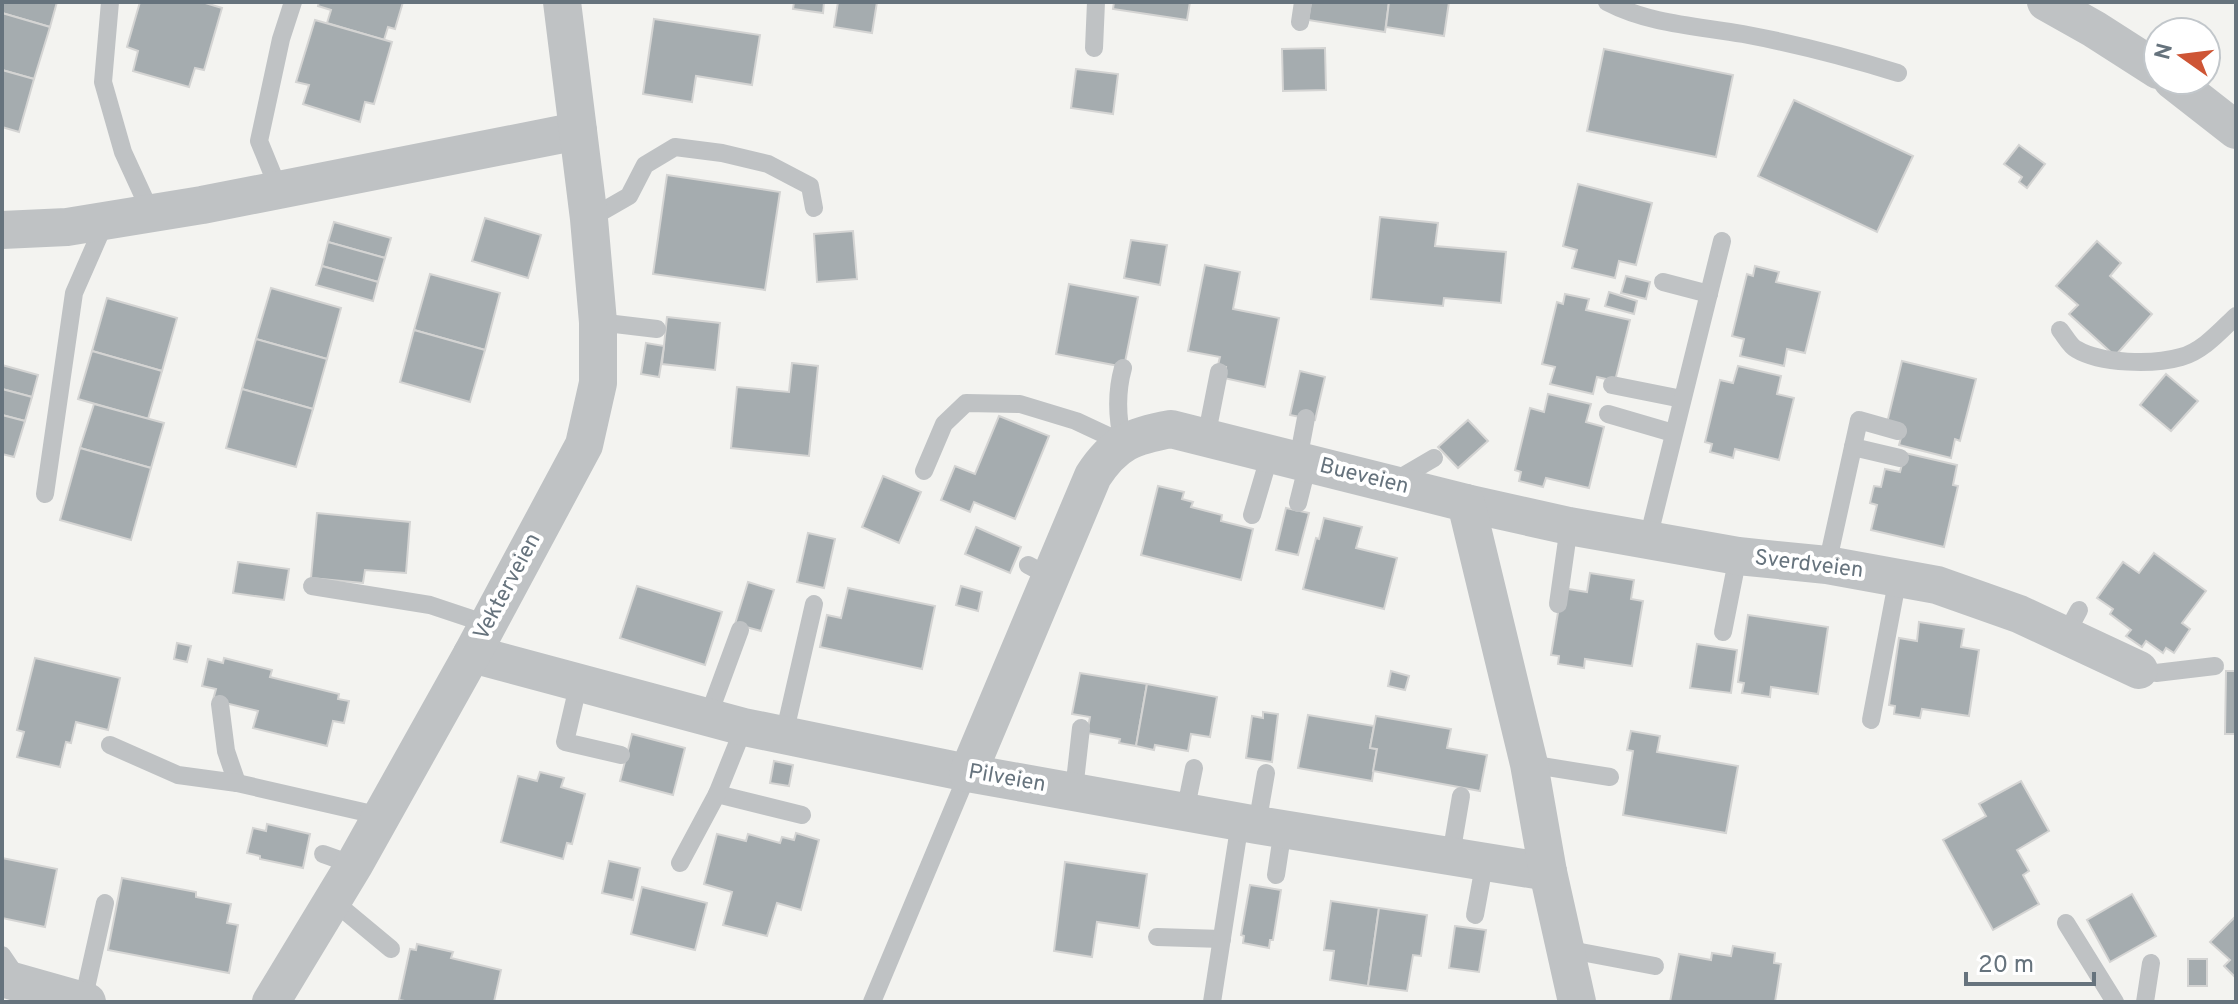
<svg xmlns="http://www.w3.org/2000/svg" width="2238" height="1004" viewBox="0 0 2238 1004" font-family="Overpass,sans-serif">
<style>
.building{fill:#a5acaf;stroke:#d4d4d3;stroke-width:2}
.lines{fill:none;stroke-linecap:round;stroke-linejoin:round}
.lane{stroke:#bfc2c4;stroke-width:18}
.street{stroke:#bfc2c4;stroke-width:38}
.labels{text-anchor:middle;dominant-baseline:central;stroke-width:8;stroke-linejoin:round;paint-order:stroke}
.street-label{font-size:22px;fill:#66737d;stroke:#fff}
</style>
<rect width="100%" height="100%" fill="#f3f3f0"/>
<g class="building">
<polygon points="2,2 57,2 50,27 2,13"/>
<polygon points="140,2 202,2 222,8 204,70 195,68 189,87 133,71 138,51 127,47"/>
<polygon points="319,2 403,2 395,29 388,27 384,40 327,23 331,10 318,6"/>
<polygon points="794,2 824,2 823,13 793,9"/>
<polygon points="838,2 877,2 872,33 834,27"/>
<polygon points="1114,2 1190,2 1187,20 1113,9"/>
<polygon points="1311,2 1389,2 1385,32 1308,20"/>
<polygon points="1389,2 1449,2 1444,36 1386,27"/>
<polygon points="2,13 50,27 34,79 2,70"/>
<polygon points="654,19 760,35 752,85 696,76 692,102 643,94"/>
<polygon points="315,20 392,42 374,104 365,102 360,122 303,104 309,85 296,82"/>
<polygon points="1325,48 1326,90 1283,91 1282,49"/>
<polygon points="1604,49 1733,75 1716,157 1587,131"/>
<polygon points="1076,69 1118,74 1113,114 1071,108"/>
<polygon points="2,70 34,79 19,132 2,127"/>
<polygon points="1794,100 1913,156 1877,232 1758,176"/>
<polygon points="2019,145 2045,164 2027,188 2019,182 2022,177 2004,164"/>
<polygon points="667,175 780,192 765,290 653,274"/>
<polygon points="1578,184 1652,203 1636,265 1619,261 1615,278 1572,268 1577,250 1563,246"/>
<polygon points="1380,217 1438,223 1435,246 1506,252 1501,303 1444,298 1443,306 1371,299"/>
<polygon points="485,218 541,235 528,278 472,261"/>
<polygon points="334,222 391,238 385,258 328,242"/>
<polygon points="853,231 857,279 817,282 814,234"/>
<polygon points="1131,240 1167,245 1160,285 1124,278"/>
<polygon points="2097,241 2121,263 2110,276 2152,314 2115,356 2069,314 2078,305 2056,286"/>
<polygon points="328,242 385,258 378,282 322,266"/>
<polygon points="1205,265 1240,272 1233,309 1279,318 1265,387 1224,378 1226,367 1218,365 1220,357 1188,351"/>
<polygon points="322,266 378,282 373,301 316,285"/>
<polygon points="1755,266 1779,272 1776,282 1820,292 1805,353 1787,349 1784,366 1740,356 1744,339 1732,336 1747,274 1753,276"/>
<polygon points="430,274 500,293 485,350 414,330"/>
<polygon points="1626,276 1650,282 1646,299 1621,293"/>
<polygon points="1069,284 1138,297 1124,367 1056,354"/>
<polygon points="271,288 341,308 327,359 256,339"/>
<polygon points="1609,292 1637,301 1634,314 1605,306"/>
<polygon points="1565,294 1589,299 1586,310 1630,320 1615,381 1597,377 1593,394 1550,384 1555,367 1542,364 1557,302 1563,304"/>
<polygon points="107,298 177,318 162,371 92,351"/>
<polygon points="667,317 720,323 715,370 662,364"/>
<polygon points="414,330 485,350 470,402 400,382"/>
<polygon points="256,339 327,359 313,409 242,389"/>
<polygon points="646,343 664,346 659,377 641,374"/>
<polygon points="92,351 162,371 148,419 78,399"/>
<polygon points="1902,361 1976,379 1960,441 1955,439 1951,458 1899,445 1904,427 1887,423"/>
<polygon points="792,363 818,366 809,456 731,448 737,387 789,392"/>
<polygon points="2,365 38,375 32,397 2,389"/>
<polygon points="1738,366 1781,376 1777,394 1794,398 1779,460 1735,449 1733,458 1710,452 1712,444 1705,442 1720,380 1733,383"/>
<polygon points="1300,371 1325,377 1315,420 1290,415"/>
<polygon points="2166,374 2198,401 2171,431 2140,405"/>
<polygon points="2,389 32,397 25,421 2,415"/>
<polygon points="242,389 313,409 296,467 226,448"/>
<polygon points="1548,394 1591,404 1586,422 1604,427 1589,488 1546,478 1543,487 1519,481 1521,472 1515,470 1530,408 1544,412"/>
<polygon points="94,404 164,423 151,468 80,448"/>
<polygon points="2,415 25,421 14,457 2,454"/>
<polygon points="999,416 1049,436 1015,519 974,502 970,512 941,500 955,466 975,474"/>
<polygon points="1468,420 1488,441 1458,468 1438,447"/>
<polygon points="80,448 151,468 131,540 60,520"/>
<polygon points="1905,453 1957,465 1953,485 1958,486 1944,547 1871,530 1877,505 1870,503 1874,486 1881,487 1885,469 1900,472"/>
<polygon points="883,476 921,492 899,543 862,527"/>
<polygon points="1158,486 1184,492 1182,499 1193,502 1191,507 1222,515 1221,521 1253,529 1241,580 1141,555"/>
<polygon points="1286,508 1309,513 1298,555 1276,550"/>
<polygon points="317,513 410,522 406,573 365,570 363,583 311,578"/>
<polygon points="1324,518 1362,527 1356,548 1397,558 1384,609 1303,589 1316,538 1319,539"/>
<polygon points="976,527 1021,547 1010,573 965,554"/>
<polygon points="808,533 835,539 824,588 797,582"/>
<polygon points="2154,553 2206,591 2182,623 2190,629 2174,653 2166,648 2163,653 2146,641 2142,647 2126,636 2131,630 2110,614 2113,609 2097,598 2123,562 2139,573"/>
<polygon points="238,562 289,569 284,600 233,593"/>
<polygon points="1590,573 1634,580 1631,599 1643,601 1632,666 1585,659 1584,668 1558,664 1559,656 1551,655 1562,588 1587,592"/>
<polygon points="748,582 774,590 761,631 735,624"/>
<polygon points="637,586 722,612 705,665 620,638"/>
<polygon points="961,586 982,592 978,611 956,605"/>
<polygon points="848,588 935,606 922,669 820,647 827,615 841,618"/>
<polygon points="1748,615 1828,627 1818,694 1771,687 1770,697 1742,693 1744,683 1738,682"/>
<polygon points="1919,622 1964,629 1961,647 1979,650 1969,716 1922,709 1920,718 1894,714 1895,706 1889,705 1899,638 1917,641"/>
<polygon points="177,643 191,646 187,662 174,659"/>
<polygon points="1697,644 1737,650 1731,693 1690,688"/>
<polygon points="35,658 120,678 108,730 76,722 71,743 66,742 60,767 17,757 24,732 17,730"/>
<polygon points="224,658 272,670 270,677 339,694 338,699 349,701 344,723 333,721 327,746 253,728 258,711 213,700 216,689 202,686 208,659 223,663"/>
<polygon points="1391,671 1409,676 1405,690 1388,686"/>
<polygon points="2226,671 2236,671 2236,734 2225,734"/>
<polygon points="1080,673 1147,684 1136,746 1119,743 1120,739 1087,733 1090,717 1072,714"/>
<polygon points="1147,684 1217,697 1210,737 1191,734 1188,751 1155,745 1154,750 1136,746"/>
<polygon points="1263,712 1278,714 1272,762 1246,758 1252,716 1263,718"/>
<polygon points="1308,715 1374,726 1370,748 1377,749 1372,781 1298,768"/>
<polygon points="1376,716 1451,729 1447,748 1487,755 1480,791 1373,771 1377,749 1370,748"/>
<polygon points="1631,731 1660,736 1657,752 1738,766 1726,833 1623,815 1633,751 1627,750"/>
<polygon points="632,734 685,748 673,795 620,781"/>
<polygon points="774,761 793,765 789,786 770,783"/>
<polygon points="540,772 564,778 561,787 585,794 572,844 567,843 563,859 501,842 518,776 537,781"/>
<polygon points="2021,781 2049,831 2017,850 2029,871 2023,875 2039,904 1993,930 1943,840 1986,816 1979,804"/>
<polygon points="267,824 310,834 303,868 260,859 260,856 247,853 253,828 266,831"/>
<polygon points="796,833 819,840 801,910 777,903 767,936 723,925 732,892 704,884 717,834 746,841 748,834 780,843 782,837 794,840"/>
<polygon points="2,858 57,869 45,927 2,918"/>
<polygon points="609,861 640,868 633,900 602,893"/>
<polygon points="1065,862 1147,874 1139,928 1097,922 1092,957 1054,951"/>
<polygon points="122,878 196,892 196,897 231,904 227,923 238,925 229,973 108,950"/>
<polygon points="1250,885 1281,890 1273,940 1270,940 1269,948 1243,943 1244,936 1241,935"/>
<polygon points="642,887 707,903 695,950 631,934"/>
<polygon points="2132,894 2156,936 2110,962 2087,920"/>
<polygon points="1331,901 1379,908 1368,986 1330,980 1334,951 1324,950"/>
<polygon points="1379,908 1427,915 1421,956 1413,955 1407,991 1368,986"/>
<polygon points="2236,916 2236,978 2224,966 2230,960 2210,942"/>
<polygon points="1455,926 1486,930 1479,972 1449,968"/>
<polygon points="417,944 453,952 451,958 501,970 494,1002 410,1002 399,1000 410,949 416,950"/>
<polygon points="1733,946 1775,953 1774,963 1781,964 1775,1002 1670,1002 1679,954 1711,960 1712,953 1731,956"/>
<rect x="2188" y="959" width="19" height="27"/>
</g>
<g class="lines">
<g class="lane">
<polyline points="110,2 103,82 123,152 151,213"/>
<path d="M 1607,2 C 1649,24 1697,26 1743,34 C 1796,44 1847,57 1898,73"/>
<polyline points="1300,22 1303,2"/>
<polyline points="1094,48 1096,2"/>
<polyline points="279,190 259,141 281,39 293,2"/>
<polyline points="589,219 629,196 645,165 675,147 722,153 768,164 810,186 814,208"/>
<polyline points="1663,282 1709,294"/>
<polyline points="598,322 657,329"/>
<path d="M 2060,330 C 2065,336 2070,346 2076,349 C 2101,364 2153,365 2181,357 C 2203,351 2220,331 2236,316"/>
<polyline points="1612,385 1682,399"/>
<polyline points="1608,414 1673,433"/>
<polyline points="1206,438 1219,372"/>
<polyline points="1853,447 1900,458"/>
<polyline points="1298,460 1306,418"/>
<path d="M 924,471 L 944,424 L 966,403 L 1020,404 L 1076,421 L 1123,443 C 1117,418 1116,393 1123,368"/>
<polyline points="1393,482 1434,458"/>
<polyline points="45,494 74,293 106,220"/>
<polyline points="1298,503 1308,463"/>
<polyline points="1252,515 1270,454"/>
<polyline points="1648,539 1722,241"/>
<polyline points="1028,565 1049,576"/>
<polyline points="1827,565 1859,420 1898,431"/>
<polyline points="312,586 430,605 487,624"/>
<polyline points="1558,604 1569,526"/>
<polyline points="1723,632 1738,556"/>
<polyline points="2065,636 2079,610"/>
<polyline points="2139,670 2156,673 2215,666"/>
<polyline points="579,682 565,742 621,755"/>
<polyline points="220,704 226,751 237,783"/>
<polyline points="708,717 740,630"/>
<polyline points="1871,720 1898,577"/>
<polyline points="784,735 814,604"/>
<polyline points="110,745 178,775 237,783 381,816"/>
<polyline points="1529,764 1610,777"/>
<polyline points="1074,790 1081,728"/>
<polyline points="717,794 802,815"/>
<polyline points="1185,812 1194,768"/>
<polyline points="1257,825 1266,773"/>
<polyline points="323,854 354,865"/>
<polyline points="1451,855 1461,796"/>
<polyline points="680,863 717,794 744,727"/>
<polyline points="1276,875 1283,829"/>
<polyline points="332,900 391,949"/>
<polyline points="1475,915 1485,860"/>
<polyline points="2066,923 2115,1002"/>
<polyline points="1157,937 1222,939"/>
<polyline points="1565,949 1655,966"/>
<polyline points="2,955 19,980"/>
<polyline points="83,1001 105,903"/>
<polyline points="872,1002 968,773"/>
<polyline points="1212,1002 1240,822"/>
<polyline points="2145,1002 2151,963"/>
</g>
<g class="street">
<polyline points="2046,2 2094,29 2158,70"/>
<polyline points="2172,80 2236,130"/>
<polyline points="2,230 67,227 202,205 578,131"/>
<polyline points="1466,503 1569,526 1738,556 1827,565 1937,585 2019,614 2139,670"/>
<polyline points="472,654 744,727 968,773 1257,825 1548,872"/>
<path d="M 968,773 L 1093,476 C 1115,442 1133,436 1171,429 L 1466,503 L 1529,764 L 1548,872 L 1577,1002"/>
<polyline points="2,978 87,1002"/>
<polyline points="271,1002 354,865 472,654 584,445 598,383 598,322 589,219 562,2"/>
</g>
</g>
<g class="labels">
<g class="street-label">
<text transform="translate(1364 477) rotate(14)">Bueveien</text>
<text transform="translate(1809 565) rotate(7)">Sverdveien</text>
<text transform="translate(508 587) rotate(-62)">Vekterveien</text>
<text transform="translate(1007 779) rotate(10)">Pilveien</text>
</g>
</g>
<rect width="2238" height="1004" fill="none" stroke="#66737d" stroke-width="8"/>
<g transform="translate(2182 56) rotate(284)"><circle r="38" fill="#ffffff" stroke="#c2c7cb" stroke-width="2"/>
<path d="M0-6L14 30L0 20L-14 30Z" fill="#ce5535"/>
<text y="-12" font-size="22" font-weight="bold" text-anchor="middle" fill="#66737d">N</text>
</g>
<path d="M1966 972v12h128v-12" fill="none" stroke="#66737d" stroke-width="4"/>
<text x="1978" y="972" font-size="24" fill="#66737d" stroke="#ffffff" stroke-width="6" paint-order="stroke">20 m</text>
</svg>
